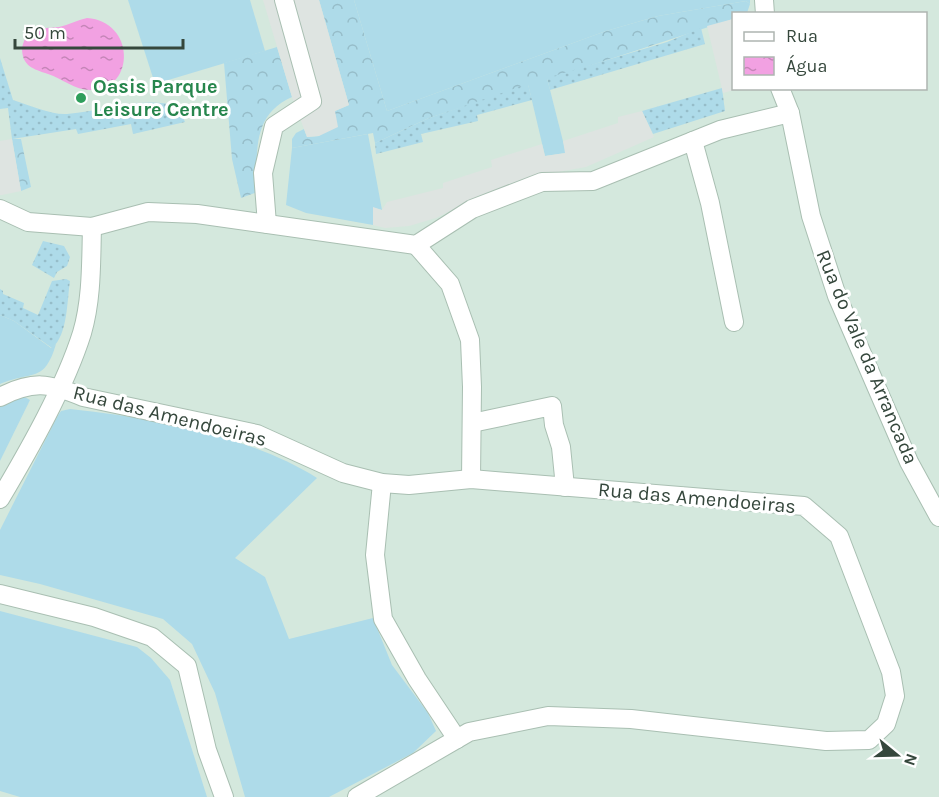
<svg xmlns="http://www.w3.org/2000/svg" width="939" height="797" viewBox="0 0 939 797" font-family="Karla,sans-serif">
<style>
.residential{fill:#d4e8dd;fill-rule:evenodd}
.grass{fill:#aedbe9}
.forest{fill:url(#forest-crowns)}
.garden{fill:url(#garden-dots)}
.parking{fill:#dee4e1}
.water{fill:url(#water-ripples)}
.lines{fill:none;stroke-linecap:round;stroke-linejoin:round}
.street-casing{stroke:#a9bfb2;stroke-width:20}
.street{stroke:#fff;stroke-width:18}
.leisure-dot{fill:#2e9e5b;stroke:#fff;stroke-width:2}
.labels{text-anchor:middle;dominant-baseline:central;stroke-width:6;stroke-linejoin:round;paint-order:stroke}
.leisure-label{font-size:20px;font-weight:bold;fill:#27864d;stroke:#fff;text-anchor:start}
.street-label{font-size:20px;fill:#35473c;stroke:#fff}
</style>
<defs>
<pattern id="forest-crowns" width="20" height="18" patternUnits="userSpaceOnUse" patternTransform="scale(1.5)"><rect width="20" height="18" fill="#aedbe9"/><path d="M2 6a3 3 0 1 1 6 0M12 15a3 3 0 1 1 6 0" fill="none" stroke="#96bdc9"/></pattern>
<pattern id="garden-dots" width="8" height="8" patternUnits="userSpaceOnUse" patternTransform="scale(1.5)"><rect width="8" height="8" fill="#aedbe9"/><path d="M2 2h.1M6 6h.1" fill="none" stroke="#96bdc9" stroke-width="1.8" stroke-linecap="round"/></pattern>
<pattern id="water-ripples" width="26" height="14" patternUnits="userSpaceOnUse" patternTransform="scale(1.5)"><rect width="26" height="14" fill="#f2a1e2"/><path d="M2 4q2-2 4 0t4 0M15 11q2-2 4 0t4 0" fill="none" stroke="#c585b8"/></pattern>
</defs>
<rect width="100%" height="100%" fill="#e6f4ed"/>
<path class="residential" d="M 0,0 L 939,0 L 939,797 L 0,797 ZM 734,14 L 926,14 L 926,88 L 734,88 Z"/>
<g class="grass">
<polygon points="128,0 250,0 265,51 155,84"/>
<polygon points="354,0 750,0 750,4 746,1 658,16 606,31 387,111"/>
<polygon points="547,78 566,153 545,156 528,84"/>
<polygon points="368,134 382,210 373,208 373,225 306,213 286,205 292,148"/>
<path d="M 0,315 L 14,321 L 51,348 L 56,344 C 44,384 33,370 0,384 Z"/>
<polygon points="19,394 30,400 0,461 0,407"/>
<path d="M 70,409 C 148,417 251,436 317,478 L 235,558 L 265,577 L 289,639 L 373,618 L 392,665 L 428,713 L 436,731 L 413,753 L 329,797 L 245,797 L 215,693 L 192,644 L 163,619 L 40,584 L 0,575 L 0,530 L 57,417 L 61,411 Z"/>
<polygon points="0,611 137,647 151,658 170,680 207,797 20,797 0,791"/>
</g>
<g class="forest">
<polygon points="319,0 354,0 387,111 606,31 658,16 746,1 750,4 747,13 734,14 733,19 429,118 375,143 373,133 292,148 292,139 296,133 304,129 307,137 319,136 335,111 349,105"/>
<path d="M 277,47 L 292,97 C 251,115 257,155 257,192 L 241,198 L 232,159 L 224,63 Z"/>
<polygon points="12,139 21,139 31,187 21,191"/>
</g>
<g class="garden">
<polygon points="701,28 705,44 550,90 547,78 667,42"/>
<path d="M 0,58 L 13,100 C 29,105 51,115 67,114 C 105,111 139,96 178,106 L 185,122 L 133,134 L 131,124 L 78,134 L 76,129 L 12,139 L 8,108 L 0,109 Z"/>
<polygon points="528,84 532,100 477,115 478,121 421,134 423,142 376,154 375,143 429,118"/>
<polygon points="722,88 725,111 653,134 642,111"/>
<polygon points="43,241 64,246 70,257 67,266 57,272 54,278 32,265"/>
<path d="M 66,279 L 70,281 C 67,300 68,335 52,348 L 14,321 L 0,315 L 0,289 L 3,291 L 3,294 L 24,303 L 23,308 L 38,315 L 52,281 Z"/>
</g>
<g class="parking">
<polygon points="263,0 319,0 349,105 335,111 338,127 319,136 307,137 292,97"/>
<polygon points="733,19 734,88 738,89 723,93 707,26"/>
<polygon points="642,111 654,137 586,167 547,174 488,192 436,218 409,226 385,228 373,225 373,207 382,210 387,202 443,188 443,183 492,167 491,160 542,144 545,156 565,153 563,141 618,123 618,117"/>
<polygon points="12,139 21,191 2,195 0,195 0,141"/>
</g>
<path class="water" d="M 87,18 C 135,21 136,89 92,90 C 76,91 63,79 48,74 C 33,69 22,66 22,48 C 27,26 41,29 59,27 C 69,25 77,20 87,18 Z"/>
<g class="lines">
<g class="street-casing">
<g id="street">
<polyline points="764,0 765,14"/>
<polyline points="780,88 790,113 811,216 837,296 909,462 939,517"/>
<polyline points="693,141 710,203 734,322"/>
<polyline points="0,209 28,222 92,227 148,212 197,214 416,245 472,209 542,182 593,181 720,130 790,113"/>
<polyline points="267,224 263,173 274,126 312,101 284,0"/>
<polyline points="416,245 450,284 470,340 472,387 471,479"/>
<path d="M 0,397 C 33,380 49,383 83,397 L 257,434 L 343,473 L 382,483 L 409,485 L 471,479 L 804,506 L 839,536 L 891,672 L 895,696 L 886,724 L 869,740 L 826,741 L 631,719 L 548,716 L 469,732 L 357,797"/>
<polyline points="472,423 552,406 554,425 561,447 565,487"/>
<polyline points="382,483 375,555 383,619 417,679 457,739"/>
<path d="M 0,499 C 29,450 65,387 82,333 C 92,299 91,262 92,227"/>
<polyline points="0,594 94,617 152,637 187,666 207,750 224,797"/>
</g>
</g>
<use href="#street" class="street"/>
</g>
<circle class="leisure-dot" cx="81" cy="98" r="6"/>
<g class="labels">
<g class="leisure-label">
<text x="93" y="86">Oasis Parque<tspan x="93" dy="23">Leisure Centre</tspan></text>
</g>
<g class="street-label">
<text transform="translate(867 357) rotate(67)">Rua do Vale da Arrancada</text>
<text transform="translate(170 416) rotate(14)">Rua das Amendoeiras</text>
<text transform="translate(697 498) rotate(5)">Rua das Amendoeiras</text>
</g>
</g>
<rect x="732" y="12" width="195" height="78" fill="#ffffff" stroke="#aeb5b1" stroke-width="1.5"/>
<rect x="744" y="32" width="30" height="9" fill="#ffffff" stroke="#aeb5b1" stroke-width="1.5"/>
<text x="786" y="42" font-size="18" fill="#35473c">Rua</text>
<rect x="744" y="57" width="30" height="18" fill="url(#water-ripples)" stroke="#aeb5b1" stroke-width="1.5"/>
<text x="786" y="72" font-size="18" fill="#35473c">Água</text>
<g transform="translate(897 755) rotate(109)" stroke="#ffffff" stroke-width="4.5" paint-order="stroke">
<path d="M0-4.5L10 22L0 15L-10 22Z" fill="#35473c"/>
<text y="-9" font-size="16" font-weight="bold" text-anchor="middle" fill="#35473c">N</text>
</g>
<path d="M15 39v9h168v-9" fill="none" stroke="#35473c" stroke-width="3"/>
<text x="24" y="39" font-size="18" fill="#35473c" stroke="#ffffff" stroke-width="4.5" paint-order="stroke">50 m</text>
</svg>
